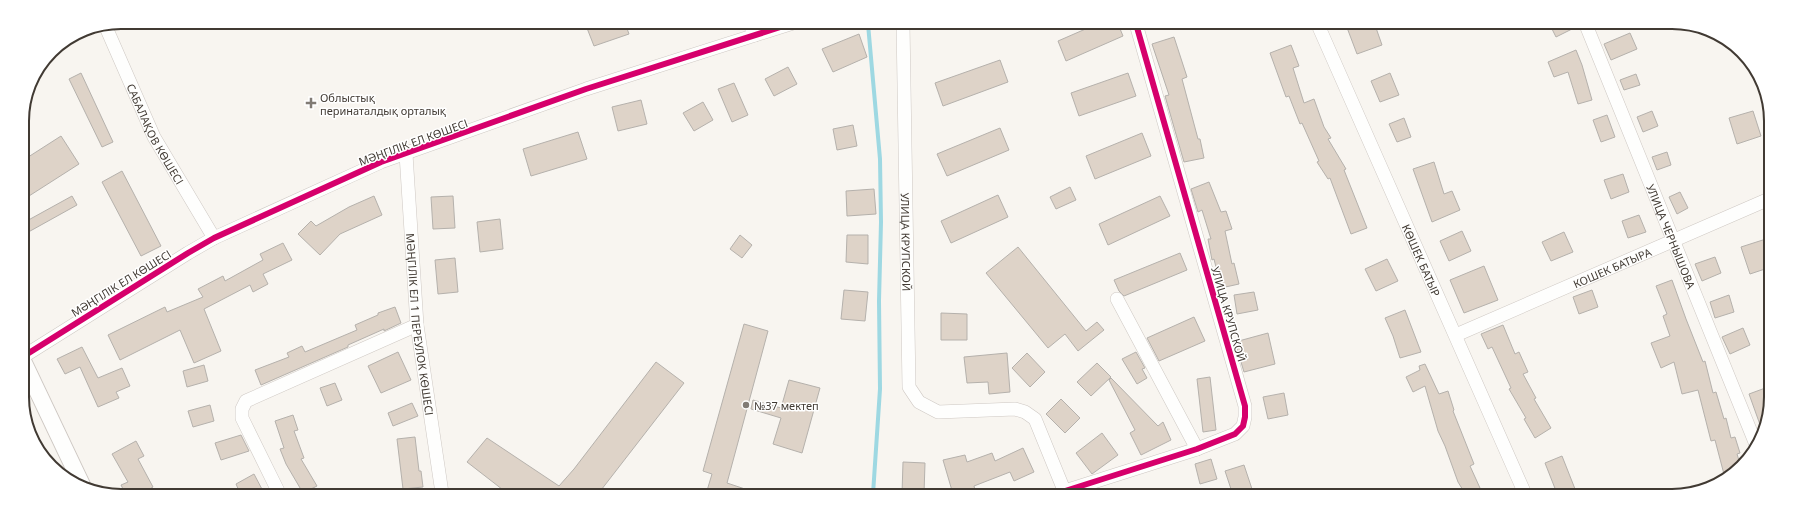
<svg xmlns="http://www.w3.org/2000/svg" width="1793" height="518" viewBox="0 0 1793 518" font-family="'Noto Sans',sans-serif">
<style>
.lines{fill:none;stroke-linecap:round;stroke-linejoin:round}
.stream{stroke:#9ed8e2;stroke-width:4}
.building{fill:#ded3c8;stroke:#b5b1ac}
.minor-casing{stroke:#cec8c3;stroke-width:14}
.major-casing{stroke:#cec8c3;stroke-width:18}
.minor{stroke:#fefefd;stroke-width:13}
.major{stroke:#fefefd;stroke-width:16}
.cycleway-casing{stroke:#fff;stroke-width:8}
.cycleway{stroke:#d6006c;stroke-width:6}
.poi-dot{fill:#817b75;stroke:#fff;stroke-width:1.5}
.labels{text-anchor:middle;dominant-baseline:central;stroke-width:3;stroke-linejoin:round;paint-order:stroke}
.poi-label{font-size:11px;fill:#413a33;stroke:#fff;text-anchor:start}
.street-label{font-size:11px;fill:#413a33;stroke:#fff}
.rim{fill:none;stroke:#413a33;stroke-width:2}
</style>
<rect width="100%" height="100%" fill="#f8f5f0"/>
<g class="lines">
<polyline class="stream" points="868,24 880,159 881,222 879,301 880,389 873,494"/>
</g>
<g class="building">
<polygon points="585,23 625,23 629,34 594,46"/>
<polygon points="1097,24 1118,24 1123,36 1066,61 1058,41"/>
<polygon points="1346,25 1375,25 1382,45 1357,54"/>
<polygon points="1550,25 1578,25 1578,26 1556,37"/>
<polygon points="1630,33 1637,49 1611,60 1604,44"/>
<polygon points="859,34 867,57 833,72 822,49"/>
<polygon points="1174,37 1187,77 1182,79 1198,139 1200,139 1204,158 1184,162 1165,96 1169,95 1152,44"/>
<polygon points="1291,45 1299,66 1293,68 1304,103 1314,99 1324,127 1331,138 1328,139 1346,169 1344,170 1367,228 1351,234 1330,178 1328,179 1317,162 1319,161 1302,123 1300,124 1289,96 1286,97 1270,53"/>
<polygon points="1576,50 1582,65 1592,100 1578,104 1568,72 1554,77 1548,62"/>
<polygon points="1000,60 1008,82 943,106 935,83"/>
<polygon points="788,67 797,84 774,96 765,79"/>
<polygon points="81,73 113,142 102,147 69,79"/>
<polygon points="1128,73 1136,96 1079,116 1071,93"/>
<polygon points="1390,73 1399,95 1380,102 1371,81"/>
<polygon points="1636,74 1640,85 1624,90 1620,80"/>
<polygon points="734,83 748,115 732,122 718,89"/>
<polygon points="641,100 647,124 618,131 612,107"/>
<polygon points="703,102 713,120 694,131 683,113"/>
<polygon points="1652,111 1658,126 1643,132 1637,117"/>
<polygon points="1753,111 1761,136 1737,144 1729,118"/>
<polygon points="1607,115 1615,137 1601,142 1593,120"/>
<polygon points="1404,118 1411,137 1397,142 1389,124"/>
<polygon points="853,125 857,146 837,150 833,129"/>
<polygon points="1000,128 1009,150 947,176 937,154"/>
<polygon points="578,132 587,159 531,176 523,149"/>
<polygon points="1142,133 1151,156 1095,179 1086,156"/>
<polygon points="61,136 79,164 29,196 23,185 22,161"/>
<polygon points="1667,152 1671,165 1657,170 1652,157"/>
<polygon points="1434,162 1444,194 1452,191 1460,210 1432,222 1413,169"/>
<polygon points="122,171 161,246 141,256 102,182"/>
<polygon points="1623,174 1629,192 1611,199 1604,180"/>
<polygon points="1209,182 1221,212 1226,211 1232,229 1225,231 1232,264 1234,263 1239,284 1221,288 1214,259 1212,260 1208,239 1211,239 1202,210 1198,212 1191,189"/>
<polygon points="1070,187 1076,200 1056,209 1050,197"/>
<polygon points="874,189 876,214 847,216 846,191"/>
<polygon points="1680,192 1688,208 1677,214 1669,197"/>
<polygon points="998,195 1008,217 951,243 941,221"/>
<polygon points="72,196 77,205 23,235 23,223"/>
<polygon points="374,196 382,215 340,234 320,255 298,234 311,221 316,226 349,207"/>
<polygon points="453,196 455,228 433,229 431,197"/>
<polygon points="1160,196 1170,216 1108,245 1099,224"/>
<polygon points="1639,215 1646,232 1628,238 1622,221"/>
<polygon points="500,219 503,249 480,252 477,222"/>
<polygon points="1462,231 1471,251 1449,261 1440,241"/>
<polygon points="1564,232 1573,252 1551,261 1542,242"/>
<polygon points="740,235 752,245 742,258 730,249"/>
<polygon points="847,235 868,235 868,264 846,262"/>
<polygon points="1769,238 1768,268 1750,274 1741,247"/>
<polygon points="283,243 292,260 263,274 268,284 253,292 250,285 204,309 221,351 194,363 180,330 120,360 108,335 165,307 167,312 203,297 198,289 223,276 225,281 263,260 260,254"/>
<polygon points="1018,247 1086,331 1097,322 1104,330 1078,351 1065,334 1048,348 986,273"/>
<polygon points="1180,253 1187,270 1124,296 1119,291 1114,280"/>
<polygon points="1715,257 1721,273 1702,281 1695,264"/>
<polygon points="455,258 458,292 438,294 435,260"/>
<polygon points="1387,259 1398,281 1376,291 1365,269"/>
<polygon points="1484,266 1498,300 1464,313 1450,280"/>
<polygon points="1672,280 1686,319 1703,362 1705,361 1713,393 1716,392 1724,419 1726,418 1731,438 1735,437 1740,453 1737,454 1741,467 1732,475 1725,478 1715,440 1711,441 1698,390 1682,394 1674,362 1661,368 1651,343 1670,336 1663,316 1667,314 1656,286"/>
<polygon points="844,290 868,292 865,321 841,319"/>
<polygon points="1592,290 1598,307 1579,314 1573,297"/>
<polygon points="1254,292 1258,310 1237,314 1234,295"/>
<polygon points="1729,295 1734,312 1715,318 1710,302"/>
<polygon points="395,307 401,323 384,331 384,329 348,345 348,347 261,385 255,370 289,357 287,353 302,346 305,352 357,330 355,325 378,315 378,313"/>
<polygon points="1405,310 1421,352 1400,358 1393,336 1385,318"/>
<polygon points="941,313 967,314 967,340 941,340"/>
<polygon points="1194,317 1205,341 1159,361 1147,338"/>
<polygon points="744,324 768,331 727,483 754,492 753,494 706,494 712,474 703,471"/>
<polygon points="1503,325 1515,354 1519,352 1528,372 1523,374 1536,398 1534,399 1551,428 1535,438 1524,419 1526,418 1509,389 1511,388 1492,347 1488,349 1481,334"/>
<polygon points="1743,328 1750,345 1730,354 1722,337"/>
<polygon points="1268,333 1275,364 1244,372 1235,342"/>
<polygon points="82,347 98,378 122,368 130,386 116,392 119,398 98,407 80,367 65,374 57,359"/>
<polygon points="398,352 411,380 381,393 368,366"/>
<polygon points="1136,352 1145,368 1142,369 1147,378 1137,384 1122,359"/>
<polygon points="1007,353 1010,392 989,394 988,382 967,383 964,357"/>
<polygon points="1027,353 1045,372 1030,387 1012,368"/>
<polygon points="656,362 684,383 598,494 507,493 467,462 487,438 559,486 574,469"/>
<polygon points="1097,363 1111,377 1091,396 1077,382"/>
<polygon points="1425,364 1439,394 1448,391 1454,410 1453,411 1474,464 1470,466 1480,488 1466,495 1458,482 1445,446 1438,431 1425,386 1413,392 1406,377 1420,370 1419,366"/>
<polygon points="204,365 208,381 187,387 183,371"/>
<polygon points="1210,377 1216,430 1203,432 1197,379"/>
<polygon points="1111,378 1158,426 1163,422 1171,440 1141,455 1130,433 1135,430 1109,380"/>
<polygon points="789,380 820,388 802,453 773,444 781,418 751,409 753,400 781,408"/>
<polygon points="335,383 342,400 327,406 320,388"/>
<polygon points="1768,387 1768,422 1763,433 1749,394"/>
<polygon points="1284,393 1288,415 1268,419 1263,397"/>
<polygon points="1061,399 1080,418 1065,433 1046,414"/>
<polygon points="412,403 418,416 393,426 388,413"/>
<polygon points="210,405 214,421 193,427 188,411"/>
<polygon points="293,415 298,430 294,431 304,458 301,459 317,486 303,493 286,464 280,449 284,448 275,421"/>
<polygon points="1102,433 1118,455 1092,474 1076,453"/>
<polygon points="241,435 249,451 221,460 215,443"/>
<polygon points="415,437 419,471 421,471 423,487 403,489 397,439"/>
<polygon points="136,441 144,456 138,459 153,487 143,493 125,493 121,485 128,482 112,454"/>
<polygon points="1023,448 1034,472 1014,481 1010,472 974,486 976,494 953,494 943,460 965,455 967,462 992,453 995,461"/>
<polygon points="1562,456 1577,494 1571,496 1558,496 1545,463"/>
<polygon points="1211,459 1217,479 1200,484 1195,464"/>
<polygon points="903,462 925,463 924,494 902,494"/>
<polygon points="1244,465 1254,495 1233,495 1225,471"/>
<polygon points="254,474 264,493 240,493 236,484"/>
</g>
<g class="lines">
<g class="minor-casing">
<g id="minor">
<polyline points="749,23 755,35"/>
<path id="s1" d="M 903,24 L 909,387 L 919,402 L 938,412 L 1015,409 L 1025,412 L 1035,419 L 1066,495"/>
<path id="s2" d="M 105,25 L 154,137 L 214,238"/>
<path id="s3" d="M 1318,25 L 1526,496"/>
<path id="s4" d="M 1586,25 L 1757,447"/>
<path id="s5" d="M 406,154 L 417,325 L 442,493"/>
<polyline points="1117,299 1197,449"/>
<path id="s6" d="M 1456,335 L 1769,199"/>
<polyline points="24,356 188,253 214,238 381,162 586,89 793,23"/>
<polyline points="1065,491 1197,449 1235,434 1243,426 1245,417 1245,406 1136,24"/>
<polyline points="279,493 242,418 242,409 246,401 417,325"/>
</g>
</g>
<g class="major-casing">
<polyline id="major" points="24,363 82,485"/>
</g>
<use href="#minor" class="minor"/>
<use href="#major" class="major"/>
<g class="cycleway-casing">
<g id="cycleway">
<polyline points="24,356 188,253 214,238 381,162 586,89 793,23"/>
<polyline points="1065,491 1197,449 1235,434 1243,426 1245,417 1245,406 1136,24"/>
</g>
</g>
<use href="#cycleway" class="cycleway"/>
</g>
<g class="poi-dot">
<path d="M309 97h4v4h4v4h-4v4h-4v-4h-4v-4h4z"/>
<circle cx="746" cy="405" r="4"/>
</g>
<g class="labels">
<g class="poi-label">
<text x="320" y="97">Облыстық<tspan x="320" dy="13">перинаталдық орталық</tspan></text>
<text x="754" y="405">№37 мектеп</text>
</g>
<g class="street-label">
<text stroke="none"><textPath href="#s2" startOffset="120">САБАЛАҚОВ КӨШЕСІ</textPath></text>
<text transform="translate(413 142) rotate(-20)">МӘҢГІЛІК ЕЛ КӨШЕСІ</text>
<text stroke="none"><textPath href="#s4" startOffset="228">УЛИЦА ЧЕРНЫШОВА</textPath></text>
<text stroke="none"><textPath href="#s1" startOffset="218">УЛИЦА КРУПСКОЙ</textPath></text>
<text stroke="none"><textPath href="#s3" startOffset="257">КӨШЕК БАТЫР</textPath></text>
<text stroke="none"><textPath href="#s6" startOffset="170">КОШЕК БАТЫРА</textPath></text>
<text transform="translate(121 283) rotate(-32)">МӘҢГІЛІК ЕЛ КӨШЕСІ</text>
<text transform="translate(1229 314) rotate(74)">УЛИЦА КРУПСКОЙ</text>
<text stroke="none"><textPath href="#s5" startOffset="171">МӘҢГІЛІК ЕЛ 1 ПЕРЕУЛОК КӨШЕСІ</textPath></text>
</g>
</g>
<path d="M0 0H1793V518H0ZM121 29H1672A92 92 0 0 1 1764 121V397A92 92 0 0 1 1672 489H121A92 92 0 0 1 29 397V121A92 92 0 0 1 121 29Z" fill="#fff" fill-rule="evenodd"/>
<path class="rim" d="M121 29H1672A92 92 0 0 1 1764 121V397A92 92 0 0 1 1672 489H121A92 92 0 0 1 29 397V121A92 92 0 0 1 121 29Z"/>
</svg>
